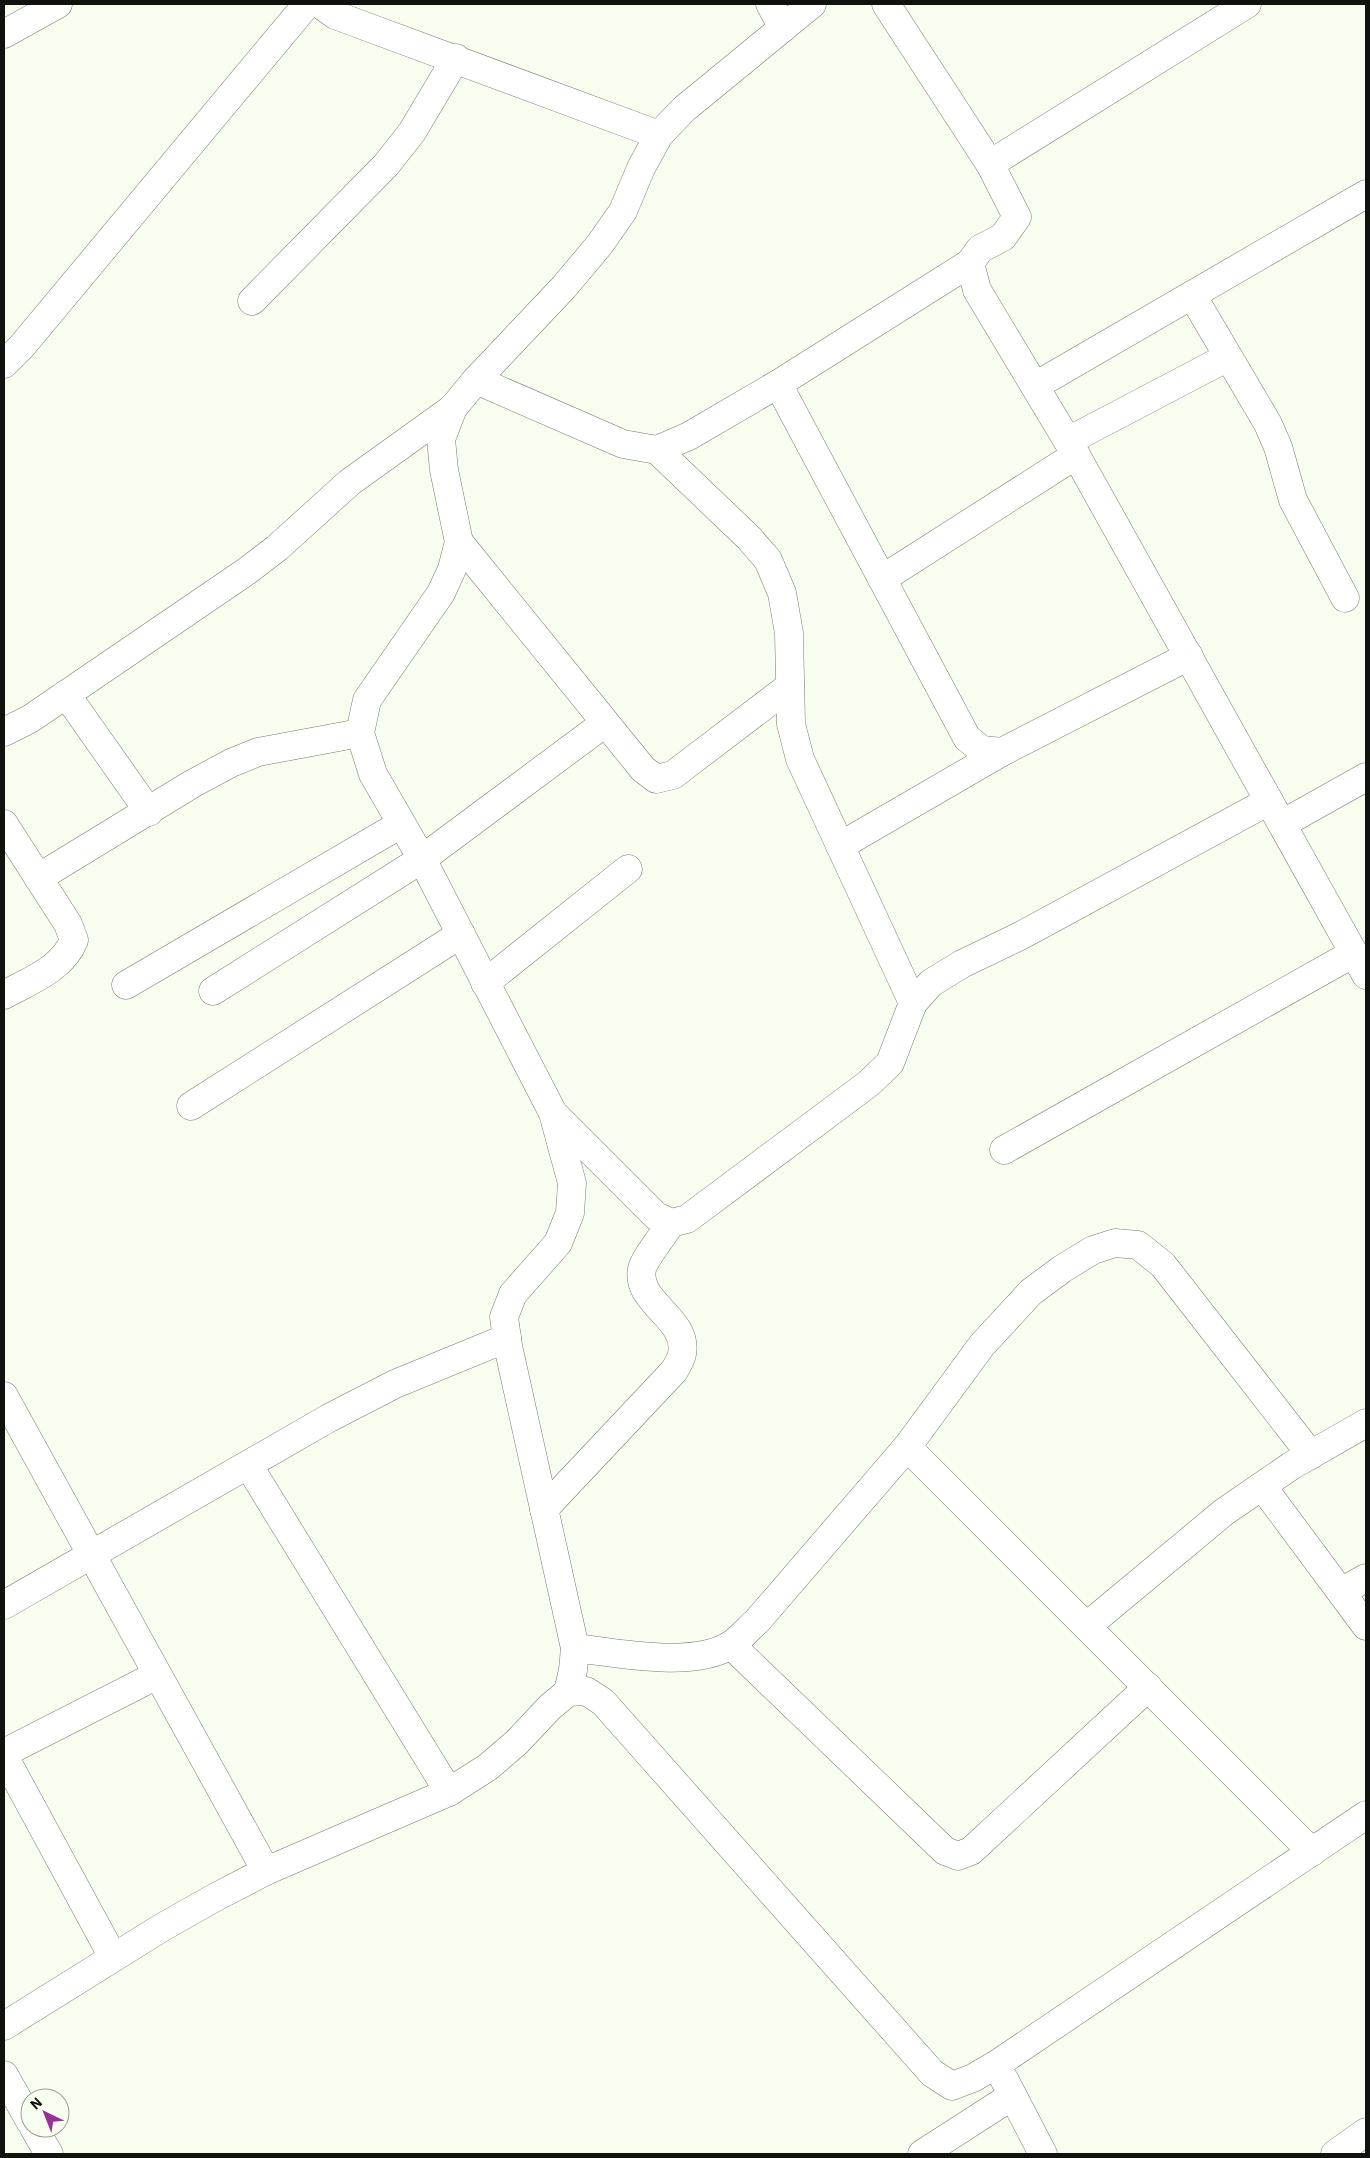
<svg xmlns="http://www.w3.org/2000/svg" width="1370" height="2158" viewBox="0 0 1370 2158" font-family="'IBM Plex Sans',sans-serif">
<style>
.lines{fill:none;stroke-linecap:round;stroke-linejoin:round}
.street-casing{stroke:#767c70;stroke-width:29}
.street{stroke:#fff;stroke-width:28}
</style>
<rect width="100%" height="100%" fill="#f7fef0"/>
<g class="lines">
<g class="street-casing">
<g id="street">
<polyline points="320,4 335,15 659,135"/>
<polyline points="770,4 783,28"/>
<polyline points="886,4 990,164 1017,217 1003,237 980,249 970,263 977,290 1076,455 1366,975"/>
<polyline points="4,34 58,4"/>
<polyline points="990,164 1247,4"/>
<polyline points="1192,295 1268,424 1278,447 1293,500 1345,598"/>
<polyline points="252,301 386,165 412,132 456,58"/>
<polyline points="4,364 22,346 307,4"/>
<polyline points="476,380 623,444 657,450 689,436 778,384 970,263"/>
<polyline points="778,384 967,738 982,750 1002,752 1189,656"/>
<polyline points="1035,386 1366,194"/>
<polyline points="1068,441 1228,357"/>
<polyline points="657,450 749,538 768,560 782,593 789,633 791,724 800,759 913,1003"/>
<polyline points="459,542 643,769 656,779 673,775 790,686"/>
<polyline points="882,579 1076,455"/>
<polyline points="66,694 149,812"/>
<polyline points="4,732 30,719 247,571 277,548 350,482 453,408"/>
<path d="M 4,824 L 68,924 L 74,940 C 63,969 29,981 4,995"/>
<polyline points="1282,824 1366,777"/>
<polyline points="840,846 1002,752"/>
<polyline points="38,878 192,784 231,763 258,752 360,733"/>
<polyline points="485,983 628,869"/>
<polyline points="126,985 401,824"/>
<polyline points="213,991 422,859 605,723"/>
<polyline points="191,1106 461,934"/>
<polyline points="554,1114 656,1216 671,1223 687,1219 868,1084 890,1063 913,1003 931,983 962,964 1022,935 1269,801"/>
<polyline points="1004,1150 1354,953"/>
<polyline points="4,1396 266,1871"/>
<polyline points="907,1447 1312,1852"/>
<polyline points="249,1466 449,1792"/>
<polyline points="1262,1486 1366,1626"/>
<path d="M 544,1509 L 674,1371 C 677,1366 681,1359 682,1354 C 689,1318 635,1303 642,1269 C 644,1259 665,1233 671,1223"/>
<polyline points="1341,1592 1366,1578"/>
<polyline points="4,1605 329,1418 395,1384 507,1338"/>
<polyline points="1087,1626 1224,1512 1291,1466 1366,1423"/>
<polyline points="731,1645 945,1851 958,1856 971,1851 1148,1687"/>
<path d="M 575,1648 C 617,1653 696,1669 732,1644 C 741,1638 749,1628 758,1620 L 907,1447 L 982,1345 L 1031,1292 L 1062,1269 L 1093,1250 L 1115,1243 L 1138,1245 L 1163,1265 L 1311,1455"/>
<polyline points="568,1692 573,1670 575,1648 508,1346 504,1317 513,1294 558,1243 570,1213 572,1183 553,1113 422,859 373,774 360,733 367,700 441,593 452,569 459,542 444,470 441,439 453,408 476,380 564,287 600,244 623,211 641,168 659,135 684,109 812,4"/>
<polyline points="4,1753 157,1675"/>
<polyline points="4,1756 113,1957"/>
<polyline points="4,2026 161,1928 214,1898 266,1871 449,1792 488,1767 517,1742 550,1707 568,1692 586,1691 603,1702 932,2073 952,2086 973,2078 997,2064 1366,1815"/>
<polyline points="4,2075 30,2121"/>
<polyline points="1004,2079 1043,2154"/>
<polyline points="34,2128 49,2154"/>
<polyline points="922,2154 1012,2096"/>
<polyline points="1335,2154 1366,2132"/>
</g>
</g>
<use href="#street" class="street"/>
</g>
<rect width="1370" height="2158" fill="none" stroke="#10120d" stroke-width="10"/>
<g transform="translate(45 2113) rotate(317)"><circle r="24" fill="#f7fef0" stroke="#9ba095"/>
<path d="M0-4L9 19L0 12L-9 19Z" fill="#993296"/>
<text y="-8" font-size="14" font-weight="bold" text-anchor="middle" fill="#10120d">N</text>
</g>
</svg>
